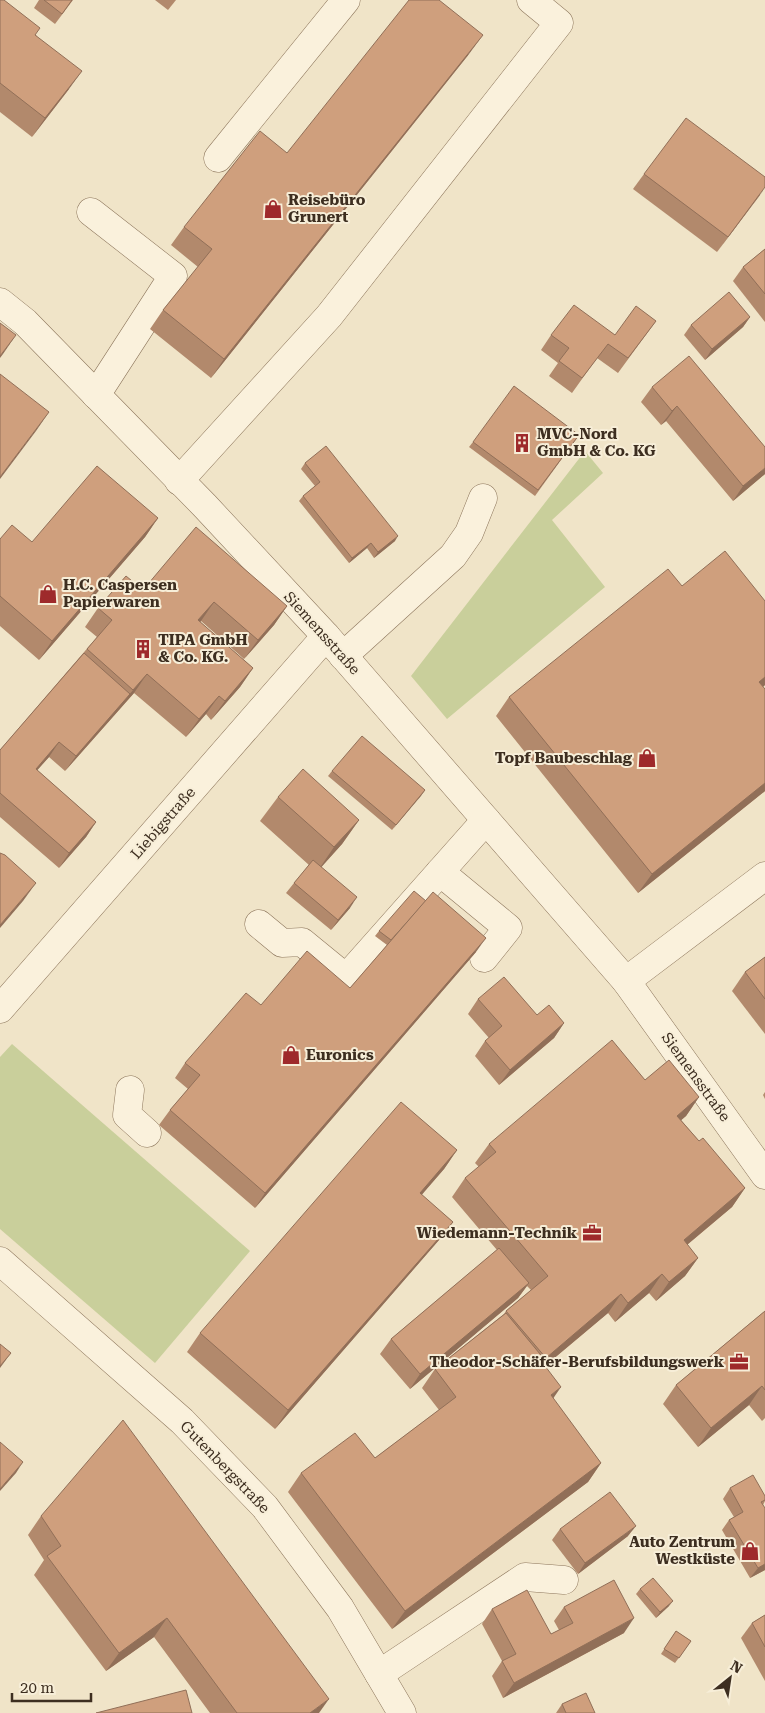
<svg xmlns="http://www.w3.org/2000/svg" width="765" height="1713" viewBox="0 0 765 1713" font-family="'Roboto Serif',serif">
<style>
.green{fill:#c9cf9b}
.lines{fill:none;stroke-linecap:round;stroke-linejoin:round}
.minor-casing{stroke:#8d765c;stroke-width:29}
.minor{stroke:#faf1dc;stroke-width:28}
.wall{fill:#b2896c}
.shaded-wall{fill:#916f58}
.building{fill:#cf9f7d;stroke:#916f58}
.labels{text-anchor:middle;dominant-baseline:central;stroke-width:4;stroke-linejoin:round;paint-order:stroke}
.poi-label{font-size:15px;font-weight:bold;fill:#3d2e20;stroke:#f7eed8;text-anchor:start}
.street-label{font-size:15px;fill:#3d2e20;stroke:#f7eed8}
</style>
<rect width="100%" height="100%" fill="#f0e4c8"/>
<g class="green">
<polygon points="585,451 603,473 552,520 605,587 447,719 411,676"/>
<polygon points="12,1044 250,1251 155,1363 0,1229 0,1057"/>
</g>
<g class="lines">
<g class="minor-casing">
<g id="minor">
<polyline points="218,158 346,0"/>
<polyline points="91,212 173,276 96,395"/>
<polyline points="0,302 25,322 205,506 326,636 626,981 765,1175"/>
<polyline points="179,481 329,316 559,23 531,0"/>
<polyline points="343,656 453,556 469,533 483,498"/>
<polyline points="440,872 508,928 484,958"/>
<polyline points="259,924 282,943 302,942 346,978 486,820"/>
<polyline points="626,981 765,876"/>
<polyline points="0,1009 326,636"/>
<polyline points="130,1090 127,1115 147,1133"/>
<polyline points="0,1261 182,1421 265,1507 340,1608 402,1713"/>
<polyline points="379,1674 525,1577 564,1580"/>
</g>
</g>
<use href="#minor" class="minor"/>
</g>
<g class="wall">
<polygon points="0,0 36,35 69,89 32,137 0,112"/>
<polygon points="39,0 73,0 55,24 34,8"/>
<polygon points="155,0 176,0 168,10"/>
<polygon points="469,54 211,378 150,329 163,310 198,267 171,245 184,227 287,153"/>
<polygon points="644,174 760,195 717,252 633,189"/>
<polygon points="765,249 765,322 733,281 743,267"/>
<polygon points="750,317 743,327 705,360 684,335 691,325"/>
<polygon points="656,321 618,373 597,358 572,393 549,376 558,363 541,350 551,335 615,335"/>
<polygon points="652,387 765,474 733,501 666,421 661,425 641,402"/>
<polygon points="579,435 535,496 469,447 473,442"/>
<polygon points="305,463 395,541 374,558 367,548 349,563 299,501 303,496 315,486 301,469"/>
<polygon points="158,518 145,537 39,660 0,626 0,539 32,542"/>
<polygon points="682,586 765,601 765,685 763,687 765,791 638,893 496,716 509,697"/>
<polygon points="143,590 287,606 274,625 244,659 201,621 200,622 253,668 240,687 211,720 206,714 186,737 134,693 65,771 49,757 37,770 96,822 86,837 59,868 0,817 0,750 97,637 85,627 98,608"/>
<polygon points="332,771 425,790 392,830 328,776"/>
<polygon points="278,797 359,820 342,844 321,867 350,908 331,930 286,893 294,883 309,865 260,821"/>
<polygon points="379,931 476,952 255,1208 159,1125 170,1110 188,1089 175,1078 185,1063 261,1005 350,988 387,945 375,936"/>
<polygon points="765,957 765,1034 732,991 745,972"/>
<polygon points="478,999 537,1015 564,1023 554,1038 499,1085 475,1056 485,1041 489,1038 468,1014"/>
<polygon points="645,1080 699,1097 686,1116 681,1120 699,1141 745,1188 732,1207 687,1245 698,1258 685,1276 656,1301 649,1293 615,1322 608,1313 545,1366 553,1399 601,1463 588,1482 392,1629 288,1492 301,1473 375,1458 439,1410 422,1388 435,1369 504,1314 506,1311 531,1290 527,1286 518,1298 410,1389 380,1354 391,1339 497,1250 452,1197 465,1178 479,1167 475,1163 489,1144"/>
<polygon points="765,1092 765,1099 763,1095"/>
<polygon points="457,1150 444,1169 421,1195 453,1222 439,1240 275,1429 187,1352 200,1333"/>
<polygon points="765,1311 765,1418 762,1421 749,1405 698,1447 663,1404 676,1385"/>
<polygon points="730,1488 765,1496 765,1501 763,1505 765,1570 750,1578 722,1530 729,1520 734,1517 723,1499"/>
<polygon points="41,1516 319,1713 210,1713 154,1637 106,1671 34,1575 44,1560 28,1535"/>
<polygon points="560,1529 628,1536 578,1574 552,1540"/>
<polygon points="640,1589 669,1606 656,1618 636,1594"/>
<polygon points="564,1607 624,1633 503,1698 492,1676 502,1661 482,1624 492,1609 551,1634 559,1630 554,1621"/>
<polygon points="765,1615 765,1681 741,1638 752,1623"/>
<polygon points="676,1631 691,1641 675,1663 661,1654"/>
<polygon points="562,1704 595,1713 556,1713"/>
</g>
<g class="shaded-wall">
<polygon points="483,35 469,54 211,378 224,359"/>
<polygon points="82,71 69,89 32,137 45,118"/>
<polygon points="765,188 760,195 717,252 728,237"/>
<polygon points="750,317 743,327 705,360 712,349"/>
<polygon points="16,335 3,354 0,358 0,356"/>
<polygon points="677,406 666,421 661,425 672,411"/>
<polygon points="49,412 36,431 0,479 0,477"/>
<polygon points="765,468 765,474 733,501 743,486"/>
<polygon points="158,518 145,537 39,660 52,641"/>
<polygon points="398,536 395,541 374,558 378,552"/>
<polygon points="371,543 367,548 349,563 352,558"/>
<polygon points="214,602 201,621 185,639 198,620"/>
<polygon points="287,606 274,625 244,659 258,640"/>
<polygon points="253,668 240,687 211,720 225,701"/>
<polygon points="147,674 134,693 65,771 76,756"/>
<polygon points="765,677 765,685 746,701 759,682"/>
<polygon points="219,696 206,714 186,737 199,719"/>
<polygon points="59,742 49,757 25,784 36,769"/>
<polygon points="765,783 765,791 638,893 652,874"/>
<polygon points="425,790 421,796 392,830 396,825"/>
<polygon points="359,820 342,844 317,872 334,847"/>
<polygon points="96,822 86,837 59,868 69,853"/>
<polygon points="36,883 23,901 0,928 0,925"/>
<polygon points="357,897 350,908 331,930 338,920"/>
<polygon points="486,938 476,952 255,1208 265,1193"/>
<polygon points="564,1023 554,1038 499,1085 510,1070"/>
<polygon points="699,1097 686,1116 664,1135 677,1116"/>
<polygon points="457,1150 444,1169 407,1212 420,1193"/>
<polygon points="745,1188 732,1207 670,1259 684,1240"/>
<polygon points="453,1222 439,1240 275,1429 288,1410"/>
<polygon points="698,1258 685,1276 656,1301 669,1282"/>
<polygon points="662,1274 649,1293 615,1322 628,1303"/>
<polygon points="529,1283 518,1298 410,1389 420,1374"/>
<polygon points="621,1294 608,1313 534,1375 542,1362 546,1358"/>
<polygon points="11,1353 0,1368 0,1366"/>
<polygon points="762,1386 749,1405 698,1447 711,1428"/>
<polygon points="561,1387 548,1406 551,1395"/>
<polygon points="23,1462 16,1473 0,1491 0,1489"/>
<polygon points="601,1463 588,1482 392,1629 405,1611"/>
<polygon points="636,1526 628,1536 578,1574 585,1563"/>
<polygon points="765,1564 765,1570 750,1578 758,1568"/>
<polygon points="673,1601 669,1606 656,1618 660,1612"/>
<polygon points="167,1618 154,1637 106,1671 119,1653"/>
<polygon points="634,1618 624,1633 503,1698 514,1683"/>
<polygon points="329,1699 319,1713 310,1713"/>
</g>
<g class="building">
<polygon points="0,0 4,0 40,28 35,35 82,71 45,118 0,83"/>
<polygon points="44,0 72,0 62,14"/>
<polygon points="409,0 439,0 483,35 224,359 163,310 212,249 184,227 260,131 287,153"/>
<polygon points="686,118 765,177 765,187 728,237 644,174"/>
<polygon points="765,249 765,294 743,267"/>
<polygon points="729,292 750,317 712,349 691,325"/>
<polygon points="574,305 615,335 636,306 656,321 628,358 608,344 582,378 559,361 569,348 551,335"/>
<polygon points="0,323 16,335 0,356"/>
<polygon points="689,356 765,447 765,468 743,486 677,406 672,411 652,387"/>
<polygon points="0,374 49,412 0,477"/>
<polygon points="514,386 579,435 538,490 473,442"/>
<polygon points="326,446 398,536 378,552 371,543 352,558 303,496 320,482 305,463"/>
<polygon points="97,466 158,518 52,641 0,596 0,539 12,525 32,542"/>
<polygon points="196,527 287,606 258,640 214,602 198,620 253,668 225,701 219,696 199,719 147,674 133,690 87,649 112,620 98,608 126,576 143,590"/>
<polygon points="725,551 765,601 765,677 759,682 765,689 765,783 652,874 509,697 668,569 682,586"/>
<polygon points="84,653 130,694 76,756 59,742 36,769 96,822 69,853 0,793 0,750"/>
<polygon points="362,736 425,790 396,825 332,771"/>
<polygon points="303,769 359,820 334,847 278,797"/>
<polygon points="0,853 5,855 36,883 0,925"/>
<polygon points="313,860 357,897 338,920 294,883"/>
<polygon points="414,891 426,901 391,940 379,931"/>
<polygon points="433,892 486,938 265,1193 170,1110 200,1075 185,1063 246,993 261,1005 307,951 350,988"/>
<polygon points="765,957 765,999 745,972"/>
<polygon points="504,977 537,1015 549,1005 564,1023 510,1070 485,1041 502,1026 478,999"/>
<polygon points="612,1040 645,1080 669,1060 699,1097 677,1116 699,1141 703,1138 745,1188 684,1240 698,1258 669,1282 662,1274 628,1303 621,1294 546,1358 506,1311 548,1276 465,1178 496,1152 489,1144"/>
<polygon points="401,1102 457,1150 420,1193 453,1222 288,1410 200,1333"/>
<polygon points="499,1248 529,1283 420,1374 391,1339"/>
<polygon points="765,1311 765,1390 762,1386 711,1428 676,1385"/>
<polygon points="506,1313 545,1360 542,1362 561,1387 551,1395 601,1463 405,1611 301,1473 355,1433 375,1458 456,1397 435,1369"/>
<polygon points="0,1344 11,1353 0,1366"/>
<polygon points="123,1420 329,1699 310,1713 237,1713 167,1618 119,1653 47,1556 61,1546 41,1516"/>
<polygon points="0,1442 23,1462 0,1489"/>
<polygon points="753,1475 765,1496 765,1500 761,1502 765,1508 765,1564 758,1568 729,1520 743,1512 730,1488"/>
<polygon points="610,1492 636,1526 585,1563 560,1529"/>
<polygon points="653,1578 673,1601 660,1612 640,1589"/>
<polygon points="614,1580 634,1618 514,1683 502,1661 516,1654 492,1609 527,1590 551,1634 573,1623 564,1607"/>
<polygon points="765,1615 765,1647 752,1623"/>
<polygon points="676,1631 691,1641 679,1658 664,1649"/>
<polygon points="186,1690 192,1713 96,1713"/>
<polygon points="586,1693 595,1713 566,1713 562,1704"/>
</g>
<defs>
<g id="shop-bare" transform="scale(1.5)"><path d="M-5-2.5h2.3a2.7 3.5 0 0 1 5.4 0H5L5.5 6h-11ZM-1.5-2.5h3a1.5 2.3 0 0 0-3 0Z" fill="#9e2a2b" stroke="#f7eed8" stroke-width="2.5" paint-order="stroke"/></g>
<g id="building-bare" transform="scale(1.5)"><path d="M-4-6H4V6H1V3H-1V6H-4ZM-2.5-4.3h1.7v1.8h-1.7ZM.8-4.3h1.7v1.8H.8ZM-2.5-1h1.7V.8h-1.7ZM.8-1h1.7V.8H.8Z" fill="#9e2a2b" stroke="#f7eed8" stroke-width="2.5" paint-order="stroke"/></g>
<g id="office-bare" transform="scale(1.5)"><path d="M-6-3h4V-5.5h4V-3h4V5H-6ZM-1-4.5V-3h2v-1.5ZM-6 0V1H6V0Z" fill="#9e2a2b" stroke="#f7eed8" stroke-width="2.5" paint-order="stroke"/></g>
</defs>
<g fill-rule="evenodd">
<use href="#shop-bare" x="273" y="209"/>
<use href="#building-bare" x="522" y="443"/>
<use href="#shop-bare" x="48" y="594"/>
<use href="#building-bare" x="143" y="649"/>
<use href="#shop-bare" x="647" y="758"/>
<use href="#shop-bare" x="291" y="1055"/>
<use href="#office-bare" x="592" y="1233"/>
<use href="#office-bare" x="739" y="1362"/>
<use href="#shop-bare" x="750" y="1551"/>
</g>
<g class="labels">
<g class="poi-label">
<text x="288" y="200">Reisebüro<tspan x="288" dy="17">Grunert</tspan></text>
<text x="537" y="434">MVC-Nord<tspan x="537" dy="17">GmbH &amp; Co. KG</tspan></text>
<text x="63" y="585">H.C. Caspersen<tspan x="63" dy="17">Papierwaren</tspan></text>
<text x="158" y="640">TIPA GmbH<tspan x="158" dy="17">&amp; Co. KG.</tspan></text>
<text x="632" y="758" text-anchor="end">Topf Baubeschlag</text>
<text x="306" y="1055">Euronics</text>
<text x="577" y="1233" text-anchor="end">Wiedemann-Technik</text>
<text x="724" y="1362" text-anchor="end">Theodor-Schäfer-Berufsbildungswerk</text>
<text x="735" y="1542" text-anchor="end">Auto Zentrum<tspan x="735" dy="17">Westküste</tspan></text>
</g>
<g class="street-label">
<text transform="translate(322 633) rotate(48)">Siemensstraße</text>
<text transform="translate(163 823) rotate(-49)">Liebigstraße</text>
<text transform="translate(696 1077) rotate(54)">Siemensstraße</text>
<text transform="translate(225 1467) rotate(46)">Gutenbergstraße</text>
</g>
</g>
<g transform="translate(730 1678) rotate(30)" stroke="#f7eed8" stroke-width="4" paint-order="stroke">
<path d="M0-4L9 19L0 12L-9 19Z" fill="#3d2e20"/>
<text y="-8" font-size="14" font-weight="bold" text-anchor="middle" fill="#3d2e20">N</text>
</g>
<path d="M12 1693v8h79v-8" fill="none" stroke="#3d2e20" stroke-width="2.5"/>
<text x="20" y="1693" font-size="15" fill="#3d2e20" stroke="#f7eed8" stroke-width="4" paint-order="stroke">20 m</text>
</svg>
